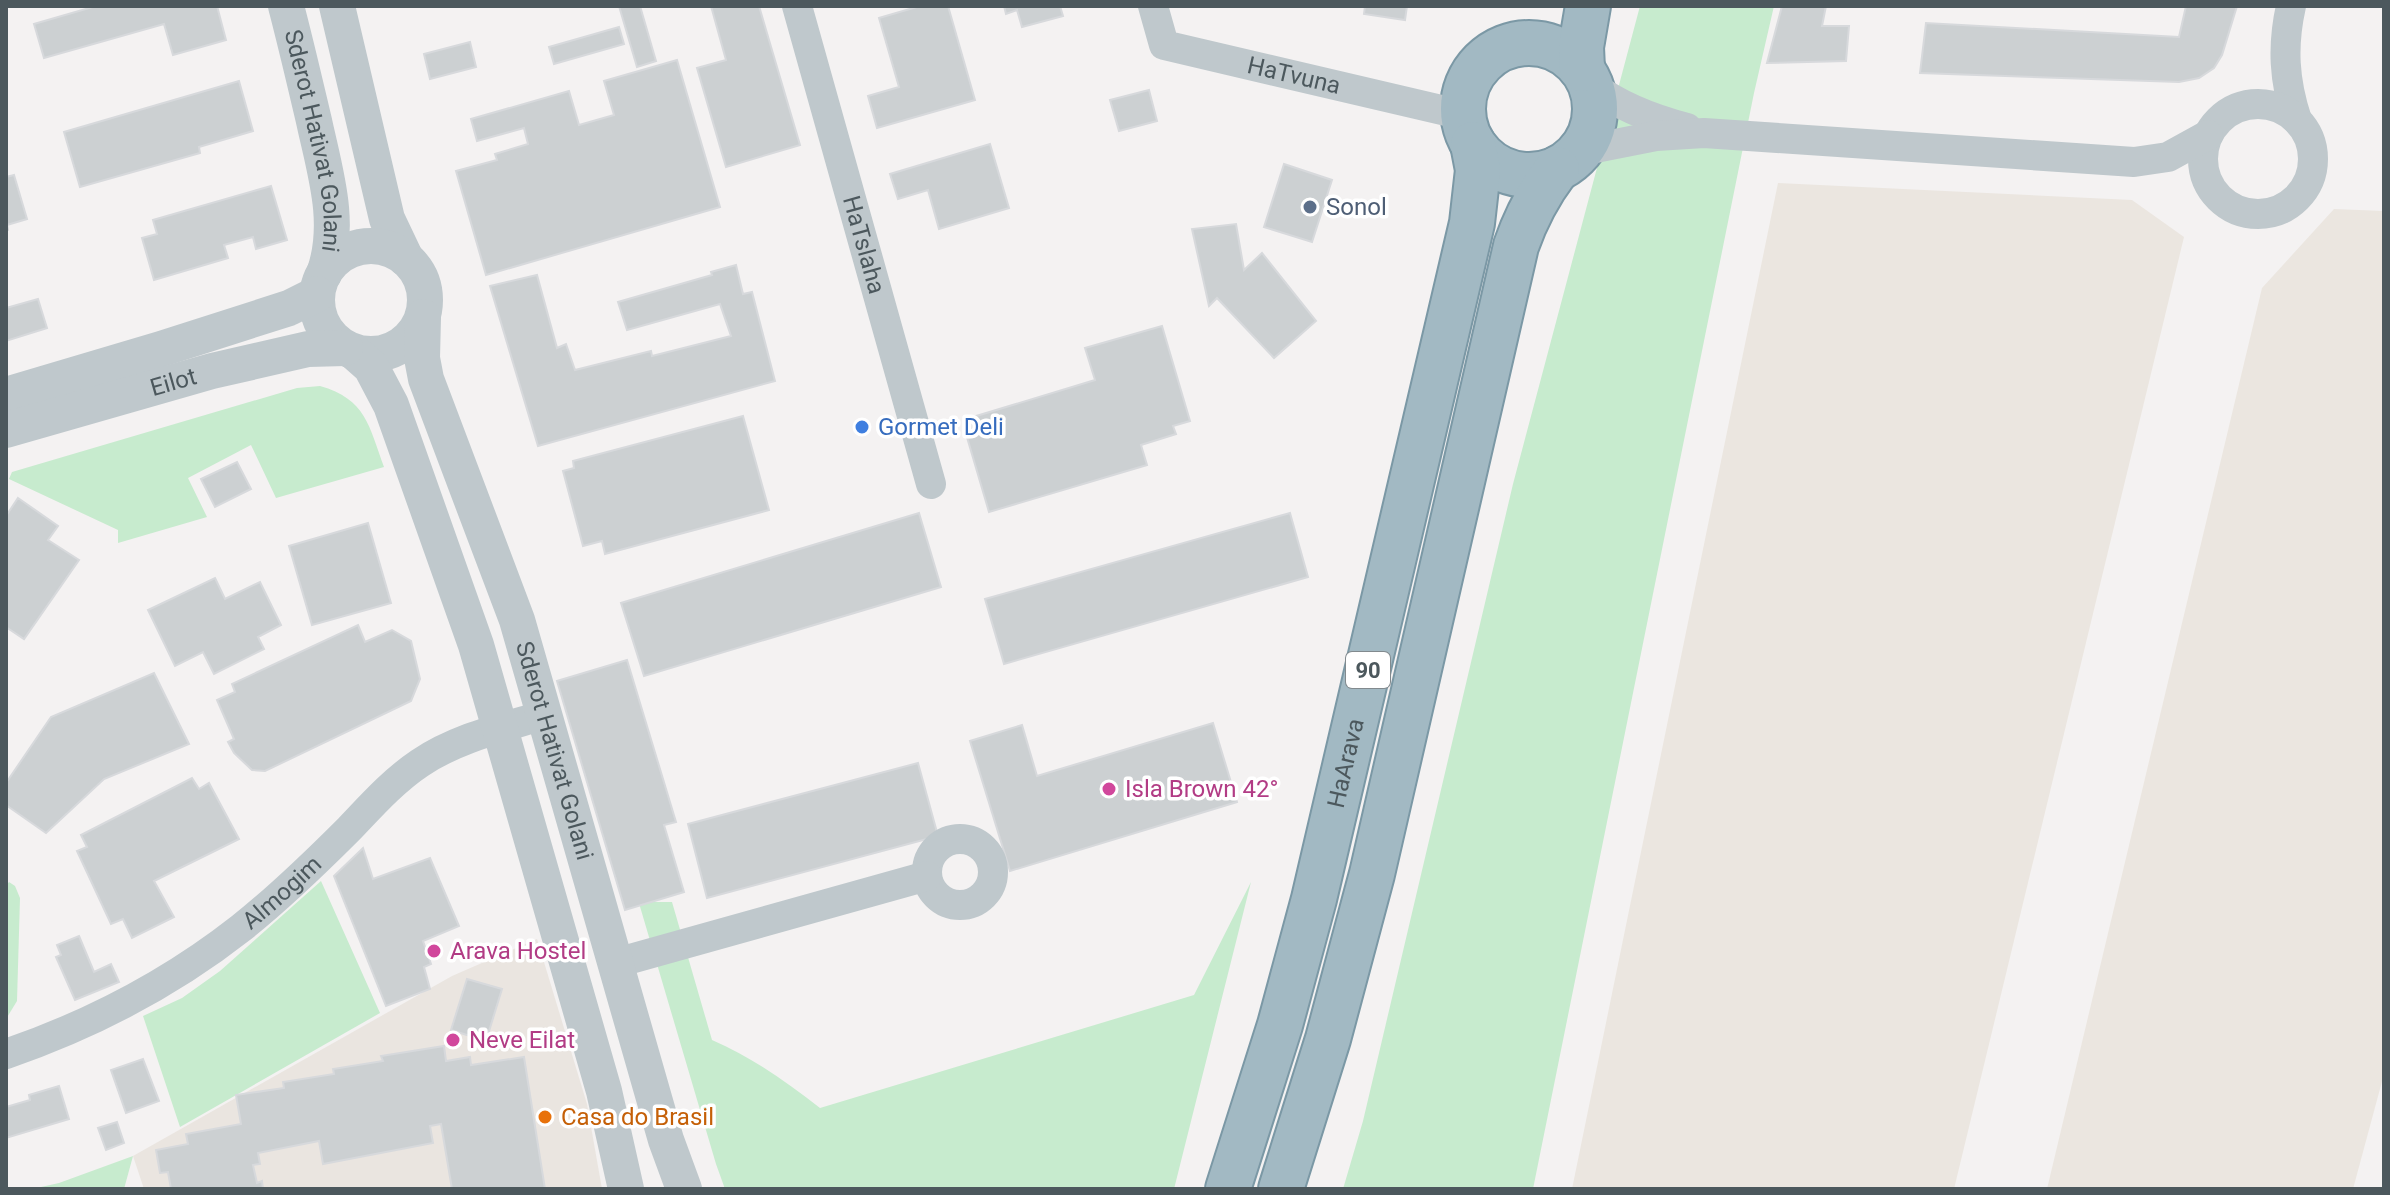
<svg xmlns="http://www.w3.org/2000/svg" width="2390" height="1195" viewBox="0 0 2390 1195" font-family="Roboto,sans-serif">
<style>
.commercial{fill:#eae5e0}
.green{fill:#c7ebce}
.sand{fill:#ebe6e0}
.building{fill:#ccd0d2;stroke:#d7d9dc;stroke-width:2}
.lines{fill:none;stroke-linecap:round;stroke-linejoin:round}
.trunk-casing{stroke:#7b98a5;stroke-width:48}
.minor{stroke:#bfc8cc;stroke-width:30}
.tertiary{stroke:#bfc8cc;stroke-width:36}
.trunk{stroke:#a2b9c3;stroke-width:44}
.service-dot{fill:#5c6f8a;stroke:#fff;stroke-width:3}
.shop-dot{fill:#3f7fe0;stroke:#fff;stroke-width:3}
.hotel-dot{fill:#d1479c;stroke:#fff;stroke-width:3}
.food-dot{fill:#e8710a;stroke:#fff;stroke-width:3}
.labels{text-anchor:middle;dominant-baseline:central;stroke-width:7;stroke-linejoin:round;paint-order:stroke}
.shield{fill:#fff;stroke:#828a8e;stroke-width:2}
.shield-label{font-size:22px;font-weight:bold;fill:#4c585d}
.street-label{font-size:24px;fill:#4c585d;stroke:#fff}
.service-label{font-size:24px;fill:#4e5e75;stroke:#fff;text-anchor:start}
.shop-label{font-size:24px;fill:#366cbe;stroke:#fff;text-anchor:start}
.hotel-label{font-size:24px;fill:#b23c85;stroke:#fff;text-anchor:start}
.food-label{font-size:24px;fill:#c56008;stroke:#fff;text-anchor:start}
</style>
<rect width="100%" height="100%" fill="#f4f2f2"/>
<polygon class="commercial" points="537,939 587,1104 602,1189 144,1189 133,1156 452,976"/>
<g class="green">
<polygon points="1640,6 1774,6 1754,93 1533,1189 1343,1189 1363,1121 1513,484"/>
<path d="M 320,386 C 366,399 369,426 384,467 L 276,498 L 251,445 L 188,478 L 207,517 L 118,543 L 118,530 L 9,479 L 12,472 L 297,388 Z"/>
<polygon points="321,881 380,1013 180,1127 143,1016 182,998 220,971"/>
<polygon points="9,882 15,886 20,898 17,1001 6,1019 6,886"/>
<path d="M 1251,882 L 1174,1189 L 725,1189 L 716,1164 L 636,893 L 644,902 L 672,902 L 712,1040 C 752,1057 786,1082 820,1108 L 1194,995 Z"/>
<polygon points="133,1156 124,1189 32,1189 59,1183"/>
</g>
<g class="sand">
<polygon points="1778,183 2132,200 2184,237 1954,1189 1572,1189"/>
<polygon points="2334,209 2384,211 2384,1074 2353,1189 2047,1189 2262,288"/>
</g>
<g class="building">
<polygon points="96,6 217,6 226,40 173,55 164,24 44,58 34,24"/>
<polygon points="619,6 640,6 656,61 637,67"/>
<polygon points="711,6 759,6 800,145 726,167 697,68 726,60"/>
<polygon points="920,6 948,6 975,100 877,128 868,96 899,87 879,18"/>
<polygon points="1004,6 1060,6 1063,16 1022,27 1017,10 1006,14"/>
<polygon points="1365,6 1407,6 1405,20 1364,14"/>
<polygon points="1782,6 1826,6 1822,26 1849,26 1846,61 1767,63"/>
<polygon points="2186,6 2237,6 2222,55 2214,68 2199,78 2179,82 1920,73 1926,23 2179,37"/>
<polygon points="619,27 624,44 554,64 549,47"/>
<polygon points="470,42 476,67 430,79 424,54"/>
<polygon points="677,60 720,207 486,275 456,171 497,160 495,154 528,144 524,128 477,141 471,119 569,91 579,125 614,115 604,81"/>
<polygon points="239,81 253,131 199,147 200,153 80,187 64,132"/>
<polygon points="1149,90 1157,121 1119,131 1110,100"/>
<polygon points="990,144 1009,208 939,229 928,190 898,199 890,174"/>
<polygon points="1284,164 1332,180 1312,242 1264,227"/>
<polygon points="14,175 27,219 7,225 8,230 6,231 6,177"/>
<polygon points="271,186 287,240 256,249 253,237 224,245 228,258 154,280 142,238 157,234 153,220"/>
<polygon points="1236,224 1244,270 1262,253 1316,321 1274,358 1217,298 1209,306 1192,229"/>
<polygon points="736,265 743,294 752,292 775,381 538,446 490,286 537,275 557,348 566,344 575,370 651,351 652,356 731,336 720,304 627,330 618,302 712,275 711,272"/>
<polygon points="38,299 47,328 6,341 6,308"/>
<polygon points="1162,326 1190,421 1173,426 1176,434 1141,445 1147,465 989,512 964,427 975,423 973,417 1095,380 1085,348"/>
<polygon points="743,416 769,510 605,554 602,541 583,546 563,471 574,468 573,461"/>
<polygon points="237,462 251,489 215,507 201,479"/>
<polygon points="18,498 58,526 48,540 79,560 24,639 6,627 6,516"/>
<polygon points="919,513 941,587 644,676 621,603"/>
<polygon points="1290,513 1308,577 1004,664 985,599"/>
<polygon points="368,523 391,603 312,625 289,546"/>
<polygon points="215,578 225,599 260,582 281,625 258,637 264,649 214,674 203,652 175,666 148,610"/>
<polygon points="358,625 365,642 392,630 411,641 420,679 411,701 265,771 252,770 234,753 228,742 234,739 217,700 235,692 232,684"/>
<polygon points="627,660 676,822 664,825 684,892 625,910 557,681"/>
<polygon points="154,673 189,744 104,779 46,833 6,805 6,783 51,717"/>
<polygon points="1213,723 1237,802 1010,871 970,741 1022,725 1037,776"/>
<polygon points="918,763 938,836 707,898 688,824"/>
<polygon points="192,778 199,789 209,783 239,839 154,881 174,917 132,938 123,919 111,924 77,851 87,847 81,835"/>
<polygon points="363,848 373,879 430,858 459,926 423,941 431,964 424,967 430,989 386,1006 334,876"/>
<polygon points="79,936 94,972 111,964 119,982 75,1000 56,957 61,955 57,945"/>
<polygon points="467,979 502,989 486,1041 451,1030"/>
<polygon points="444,1046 446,1061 470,1057 471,1065 524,1057 545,1189 452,1189 441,1124 430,1126 433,1143 323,1164 319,1141 258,1153 260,1164 253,1165 257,1183 262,1181 263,1189 171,1189 168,1172 160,1173 156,1150 188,1144 186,1134 241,1124 236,1095 284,1088 283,1082 334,1074 333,1069 383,1061 381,1056"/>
<polygon points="143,1059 159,1101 126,1113 111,1070"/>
<polygon points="59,1086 69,1119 6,1138 6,1107 30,1100 29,1095"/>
<polygon points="117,1122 124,1143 106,1150 98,1128"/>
</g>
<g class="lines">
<g class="trunk-casing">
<g id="trunk">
<circle cx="1529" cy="109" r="66"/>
<polyline points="1582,69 1581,47 1588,6"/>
<path id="s7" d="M 1228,1189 L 1280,1025 L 1314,899 L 1472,223 L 1478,170 L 1473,144"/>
<path d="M 1281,1189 L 1328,1039 L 1372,874 L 1516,246 C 1526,217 1538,194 1557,169"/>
</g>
</g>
<g class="minor">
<path id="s1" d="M 797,6 L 931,484"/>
<path id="s2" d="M 1153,6 L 1164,45 L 1463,115"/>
<path d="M 2291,6 C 2282,46 2284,81 2297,120"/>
<path d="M 1591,85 C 1620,107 1652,119 1687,128"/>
<circle cx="2258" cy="159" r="55"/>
<polyline points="1580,151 1656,136 1704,133 2134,162 2168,157 2208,135"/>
<circle cx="960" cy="872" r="33"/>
<polyline points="616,963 927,876"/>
<path id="s3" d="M 6,1054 C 90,1025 171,983 241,928 C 279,898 314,864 349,829 C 371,806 393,781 420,763 C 457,738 502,728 544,715"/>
</g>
<g class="tertiary">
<path id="s4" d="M 286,6 C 296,44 305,83 314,121 C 325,172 342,223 324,274"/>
<polyline points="337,6 387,219 406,259"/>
<circle cx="371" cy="300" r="54"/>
<path id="s5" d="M 423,317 L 422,358 L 426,379 L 517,620 L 666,1140 L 684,1189"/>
<polyline points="354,352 371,367 391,405 476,645 604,1091 626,1189"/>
<polyline points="6,395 161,349 289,308 317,294"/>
<path id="s6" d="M 6,430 L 212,371 L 308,349 L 345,348"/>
</g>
<use href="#trunk" class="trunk"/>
</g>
<circle class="service-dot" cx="1310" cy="207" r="8"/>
<circle class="shop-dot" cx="862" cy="427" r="8"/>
<g class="hotel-dot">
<circle cx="1109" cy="789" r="8"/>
<circle cx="434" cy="951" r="8"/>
<circle cx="453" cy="1040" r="8"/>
</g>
<circle class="food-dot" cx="545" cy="1117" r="8"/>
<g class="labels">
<rect class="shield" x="1346" y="652" width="44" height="36" rx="6"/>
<g class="shield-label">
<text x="1368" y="670">90</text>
</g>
<g class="street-label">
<text stroke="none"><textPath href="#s2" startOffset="174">HaTvuna</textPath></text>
<text stroke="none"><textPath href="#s4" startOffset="138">Sderot Hativat Golani</textPath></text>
<text stroke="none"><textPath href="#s1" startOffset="248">HaTslaha</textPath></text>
<text stroke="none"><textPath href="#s6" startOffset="174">Eilot</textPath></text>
<text stroke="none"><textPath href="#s5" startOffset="456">Sderot Hativat Golani</textPath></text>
<text stroke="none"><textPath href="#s7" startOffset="442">HaArava</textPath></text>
<text stroke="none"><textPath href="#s3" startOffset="322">Almogim</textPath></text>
</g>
<g class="service-label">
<text x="1326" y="207">Sonol</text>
</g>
<g class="shop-label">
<text x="878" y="427">Gormet Deli</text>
</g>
<g class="hotel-label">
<text x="1125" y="789">Isla Brown 42°</text>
<text x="450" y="951">Arava Hostel</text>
<text x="469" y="1040">Neve Eilat</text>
</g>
<g class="food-label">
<text x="561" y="1117">Casa do Brasil</text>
</g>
</g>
<rect width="2390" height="1195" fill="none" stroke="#4c585d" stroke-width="16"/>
</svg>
